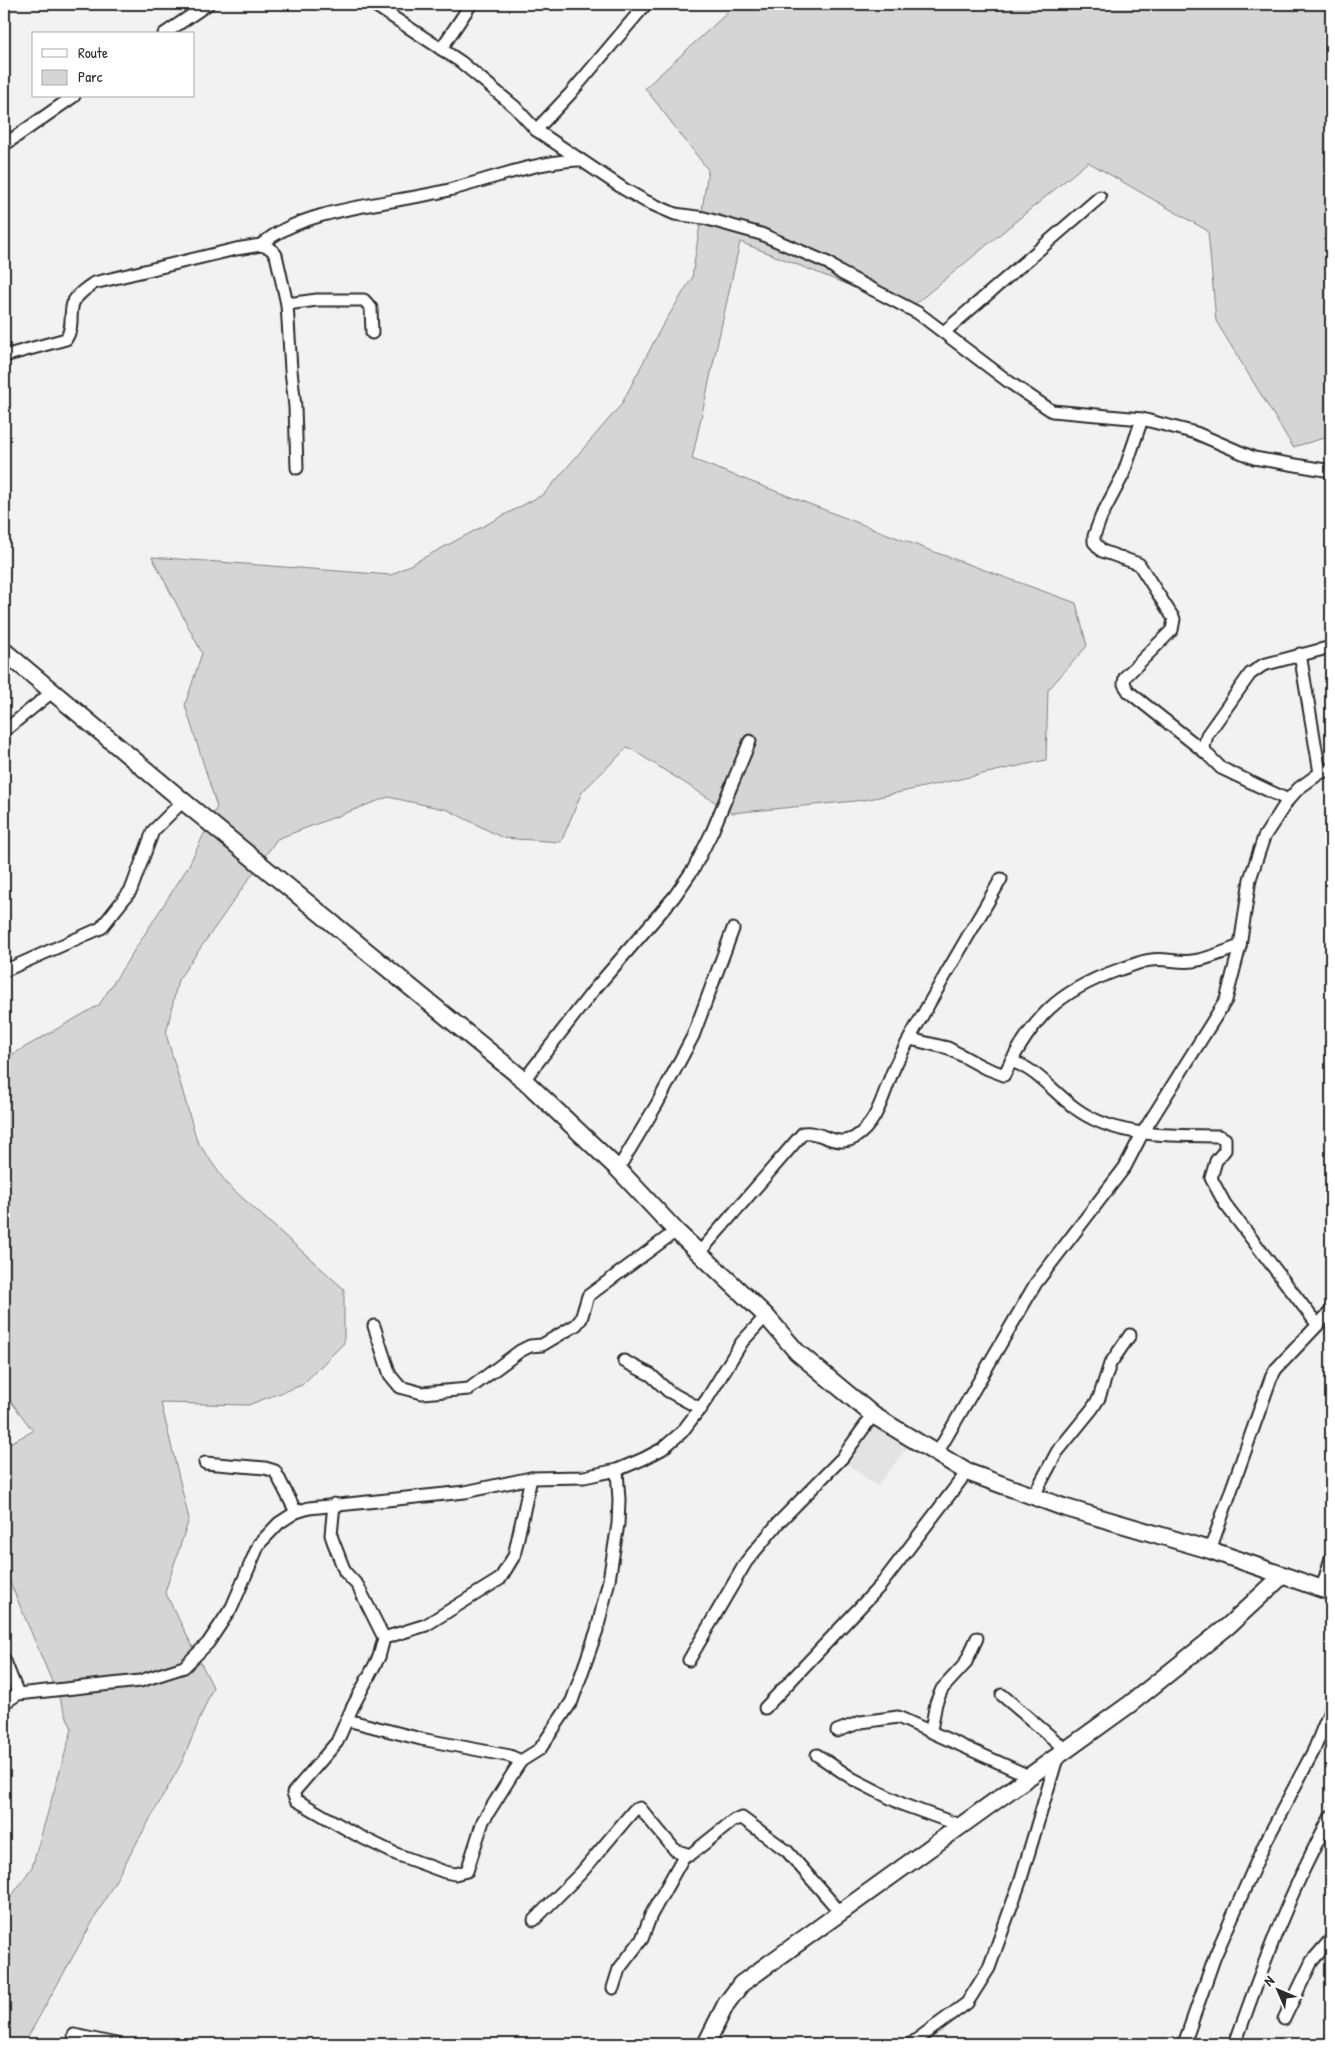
<svg xmlns="http://www.w3.org/2000/svg" width="1335" height="2048" viewBox="0 0 1335 2048" font-family="'Patrick Hand',sans-serif">
<style>
.built{fill:#e3e3e3}
.green{fill:#d5d5d5;stroke:#808080}
.lines{fill:none;stroke-linecap:round;stroke-linejoin:round}
.street-casing{stroke:#2b2b2b;stroke-width:15}
.secondary-casing{stroke:#2b2b2b;stroke-width:20}
.street{stroke:#fff;stroke-width:11}
.secondary{stroke:#fff;stroke-width:16}
</style>
<rect width="100%" height="100%" fill="#f2f2f2"/>
<filter id="ink" filterUnits="userSpaceOnUse"><feTurbulence type="fractalNoise" baseFrequency=".02" numOctaves="2"/><feDisplacementMap in="SourceGraphic" scale="10" xChannelSelector="R" yChannelSelector="G"/><feConvolveMatrix kernelMatrix="1 2 1 2 8 2 1 2 1" color-interpolation-filters="sRGB"/></filter>
<g filter="url(#ink)">
<polygon class="built" points="875,1420 911,1443 877,1486 845,1462"/>
<polygon class="green" points="737,4 1331,4 1331,436 1293,447 1216,321 1208,231 1088,162 909,309 740,242 692,459 929,550 1076,603 1087,646 1048,690 1046,760 865,800 732,813 628,747 582,792 561,842 503,838 448,810 388,797 277,839 178,980 166,1034 197,1141 227,1184 344,1289 344,1343 302,1385 248,1405 161,1403 189,1519 165,1592 213,1687 182,1762 24,2044 4,2044 4,1907 32,1867 72,1729 4,1568 4,1446 33,1431 4,1392 4,1059 99,1005 188,867 217,807 185,705 202,653 152,557 391,575 544,494 621,405 661,328 692,278 708,170 645,88"/>
<g class="lines">
<g class="street-casing">
<g id="street">
<polyline points="373,4 461,62 515,107 536,130 624,189 645,201 675,214 704,218 761,234 828,263 841,273 918,313 1009,382 1052,411 1142,419 1196,433 1254,458 1331,471"/>
<polyline points="164,34 208,4"/>
<polyline points="441,49 471,4"/>
<polyline points="536,130 570,94 646,4"/>
<polyline points="4,145 74,96"/>
<path d="M 261,245 C 303,207 394,204 449,190 C 491,179 534,162 578,160"/>
<polyline points="287,304 317,300 364,300 371,308 372,333"/>
<polyline points="944,332 1100,197"/>
<path d="M 4,356 L 66,339 C 74,327 69,316 73,303 C 77,294 87,288 94,283 L 236,249 L 261,245 L 270,248 L 276,255 L 287,304 L 291,370 L 295,407 L 297,468"/>
<polyline points="1142,419 1123,475 1101,517 1094,536 1094,542 1102,551 1139,564 1174,619 1172,630 1125,677 1124,684 1129,692 1206,753 1221,768 1288,800"/>
<polyline points="1300,654 1320,773"/>
<polyline points="4,731 52,692"/>
<polyline points="1206,753 1204,747 1207,735 1250,674 1263,665 1331,647"/>
<polyline points="4,971 101,928 131,890 153,831 183,801"/>
<path d="M 910,1039 L 948,1048 L 983,1067 L 1004,1075 C 1033,1018 1056,992 1118,970 C 1129,967 1140,961 1151,960 C 1165,958 1179,963 1193,961 C 1209,959 1225,951 1240,946"/>
<path d="M 1011,1061 C 1038,1070 1053,1092 1075,1108 C 1117,1139 1171,1135 1219,1136 L 1225,1139 L 1225,1150 L 1216,1161 L 1211,1178 L 1225,1204 L 1317,1324"/>
<polyline points="524,1080 593,991 674,897 694,868 712,832 750,741"/>
<polyline points="618,1169 657,1104 693,1036 733,929"/>
<path d="M 699,1253 L 803,1133 C 820,1130 836,1148 854,1138 C 881,1122 884,1086 898,1060 C 930,999 967,939 1001,879"/>
<polyline points="374,1326 390,1375 400,1387 422,1393 469,1389 520,1351 530,1346 542,1345 576,1325 581,1319 588,1296 676,1231"/>
<polyline points="624,1361 651,1375 668,1391 701,1409"/>
<polyline points="936,1455 1036,1283 1125,1167 1142,1134 1226,1000 1240,946 1250,879 1264,837 1288,800 1299,788 1320,773 1331,769"/>
<polyline points="205,1463 265,1468 275,1471 296,1512"/>
<polyline points="531,1478 514,1556 500,1579 426,1625 384,1638 379,1657 352,1708 337,1742 293,1793 296,1800 355,1834 396,1854 445,1872 455,1874 467,1871 483,1821 515,1770 521,1761 540,1749 572,1701 597,1630 609,1580 618,1524 619,1500 617,1470"/>
<polyline points="1033,1497 1057,1452 1092,1409 1099,1398 1110,1364 1130,1335"/>
<polyline points="334,1504 331,1535 333,1541 345,1572 358,1586 384,1638"/>
<polyline points="1210,1550 1271,1378 1276,1369 1331,1311"/>
<polyline points="1322,1588 1331,1558"/>
<polyline points="4,1659 18,1694"/>
<polyline points="689,1660 746,1562 779,1522 842,1458 873,1415"/>
<polyline points="1002,1695 1065,1749"/>
<polyline points="4,1703 18,1694 140,1681 184,1667 208,1643 232,1607 259,1544 279,1523 296,1512 309,1508 465,1492 531,1478 584,1477 617,1470 643,1459 662,1449 682,1432 707,1399 742,1342 766,1316"/>
<polyline points="765,1708 880,1586 967,1472"/>
<polyline points="347,1720 421,1739 510,1756 521,1761"/>
<polyline points="931,1730 936,1703 942,1689 965,1664 977,1638"/>
<polyline points="837,1731 861,1722 898,1717 1029,1776"/>
<polyline points="817,1755 853,1779 904,1805 962,1826"/>
<polyline points="534,1920 581,1873 634,1810 640,1808 675,1850 690,1855 734,1820 742,1818 787,1851 840,1912"/>
<polyline points="613,1988 619,1969 642,1939 651,1915 685,1854"/>
<polyline points="1284,2019 1312,1961 1331,1939"/>
<polyline points="74,2035 116,2044"/>
<polyline points="911,2044 967,2003 989,1968 1020,1882 1058,1755"/>
<polyline points="1184,2044 1215,1956 1264,1845 1314,1750 1331,1708"/>
<path d="M 1235,2044 C 1263,1965 1290,1890 1331,1816"/>
</g>
</g>
<g class="secondary-casing">
<g id="secondary">
<polyline points="4,651 183,801 524,1080 618,1169 676,1231 766,1316 797,1352 873,1415 967,1472 1063,1507 1210,1550 1331,1592"/>
<polyline points="706,2044 726,2004 741,1984 1130,1704 1228,1626 1283,1575"/>
</g>
</g>
<use href="#street" class="street"/>
<use href="#secondary" class="secondary"/>
</g>
</g>
<rect width="1335" height="2048" fill="none" stroke="#fff" stroke-width="20"/>
<rect x="10" y="10" width="1315" height="2028" fill="none" stroke="#2b2b2b" stroke-width="2" filter="url(#ink)"/>
<rect x="32" y="32" width="162" height="65" fill="#ffffff" stroke="#aaaaaa"/>
<rect x="42" y="49" width="25" height="8" fill="#ffffff" stroke="#aaaaaa"/>
<text x="78" y="58" font-size="15" fill="#2b2b2b">Route</text>
<rect x="42" y="70" width="25" height="15" fill="#d5d5d5" stroke="#aaaaaa"/>
<text x="78" y="82" font-size="15" fill="#2b2b2b">Parc</text>
<g transform="translate(1278 1990) rotate(315)" stroke="#ffffff" stroke-width="4" paint-order="stroke">
<path d="M0-4L9 19L0 12L-9 19Z" fill="#2b2b2b"/>
<text y="-8" font-size="14" font-weight="bold" text-anchor="middle" fill="#2b2b2b">N</text>
</g>
</svg>
